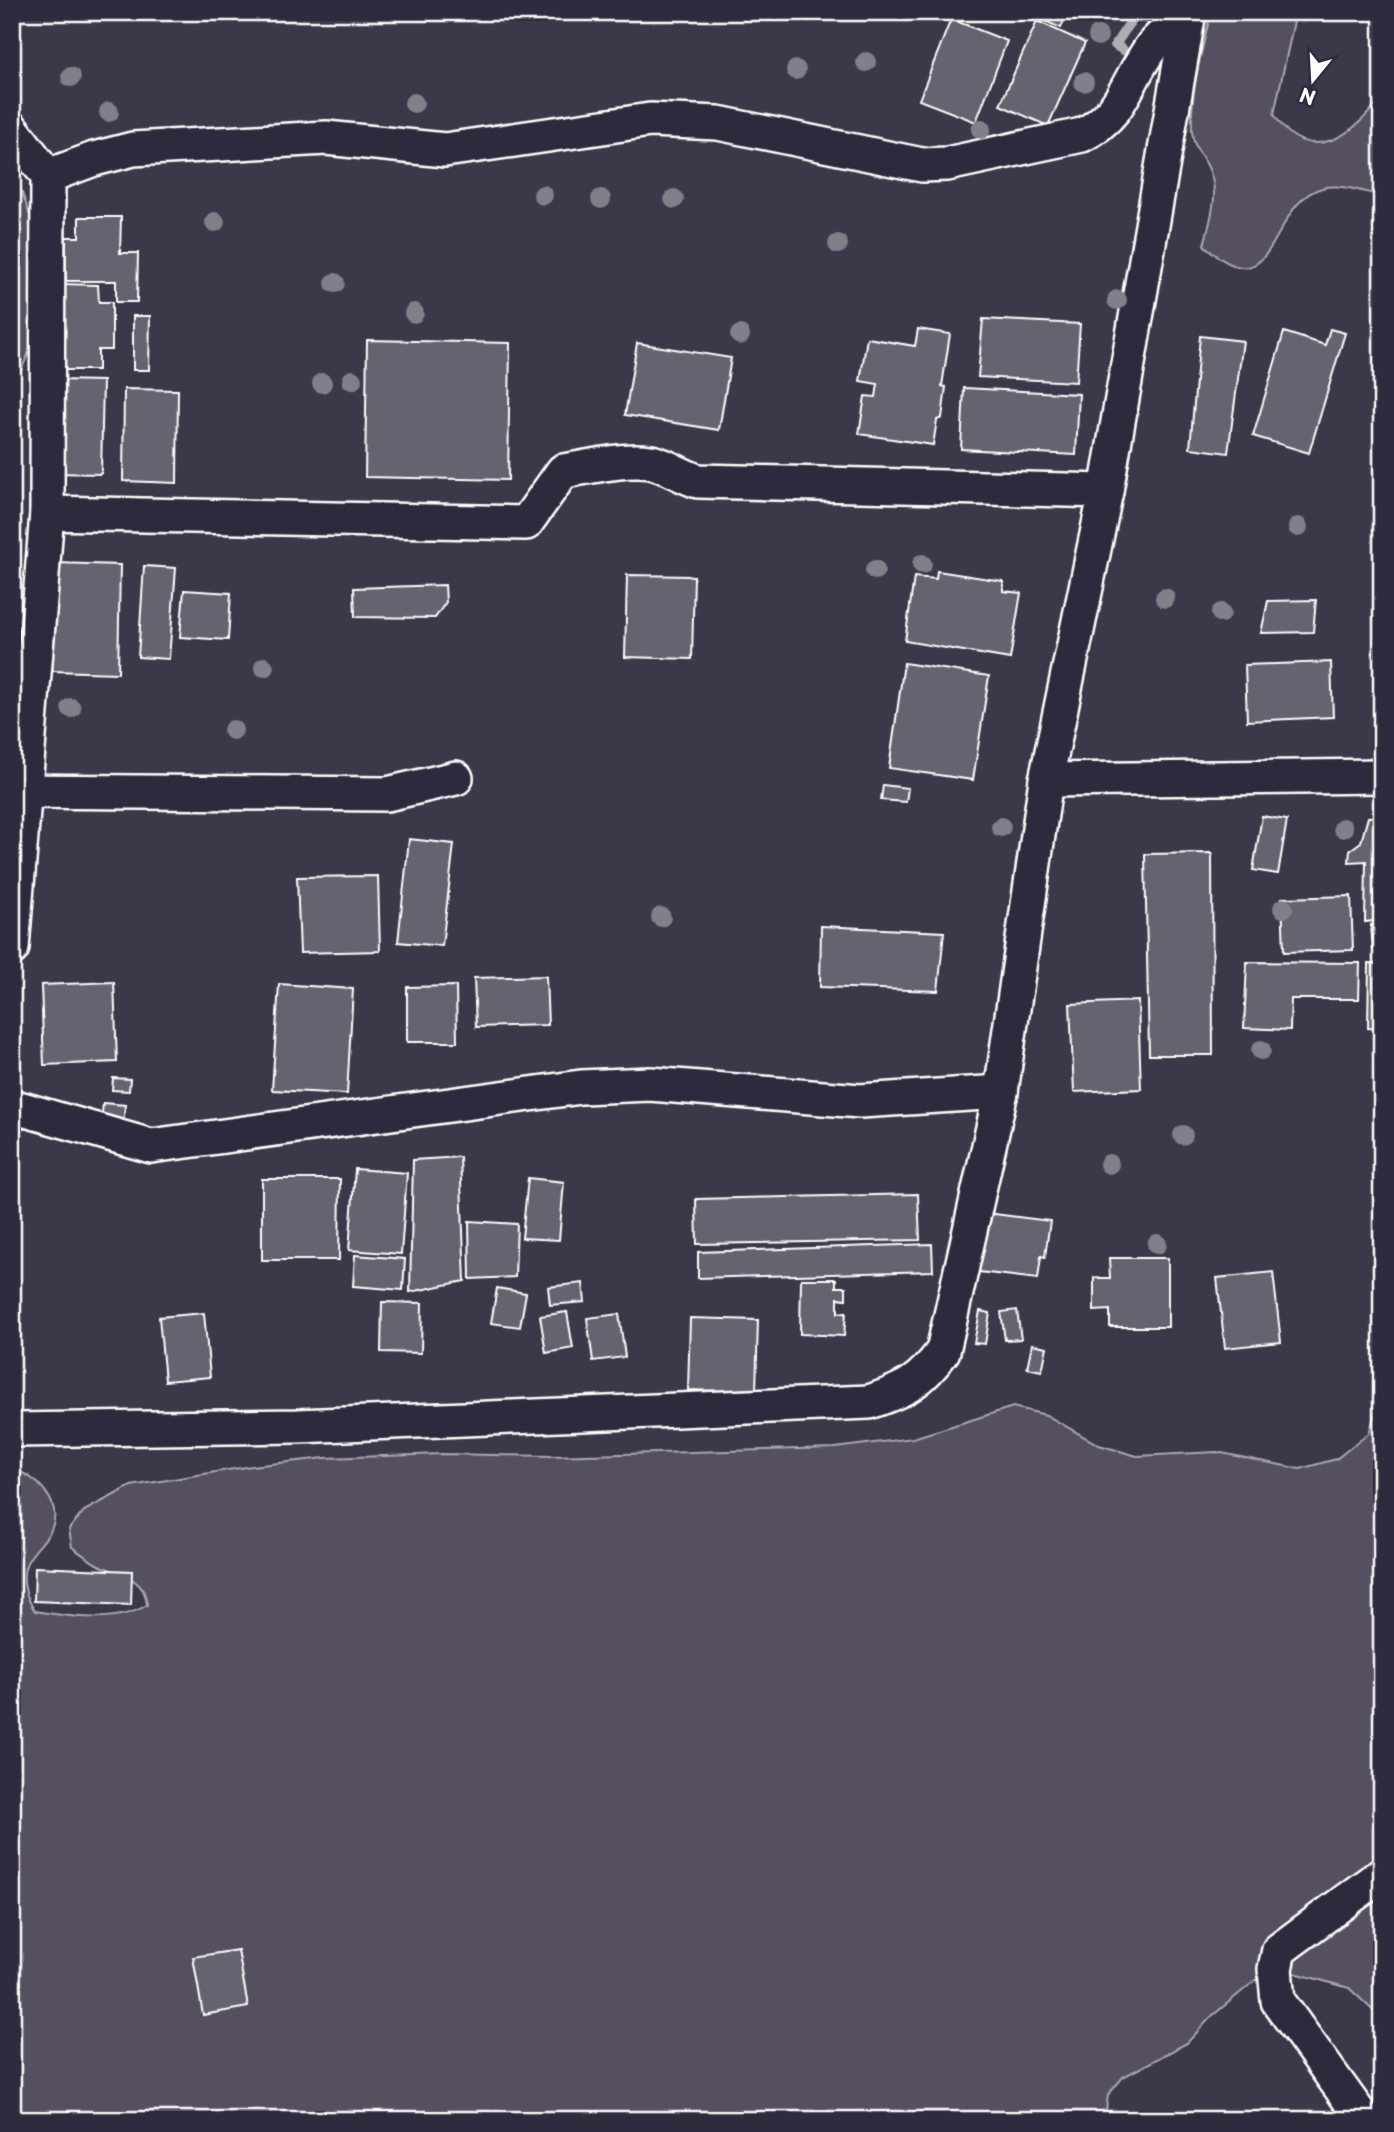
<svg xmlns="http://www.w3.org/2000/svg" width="1394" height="2132" viewBox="0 0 1394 2132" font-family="'Playpen Sans',sans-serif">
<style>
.green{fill:#555060;stroke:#aaa8b0;stroke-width:2}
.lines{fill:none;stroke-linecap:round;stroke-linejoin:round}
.stream{stroke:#afadb4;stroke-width:10}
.building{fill:#666270;stroke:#fff;stroke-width:2}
.street-casing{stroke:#fff;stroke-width:38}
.street{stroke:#2f2a3d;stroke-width:33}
.tree{fill:#827e8a}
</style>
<rect width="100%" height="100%" fill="#3c3749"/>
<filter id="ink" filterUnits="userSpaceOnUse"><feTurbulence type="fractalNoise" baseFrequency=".0143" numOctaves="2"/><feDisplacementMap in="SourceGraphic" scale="14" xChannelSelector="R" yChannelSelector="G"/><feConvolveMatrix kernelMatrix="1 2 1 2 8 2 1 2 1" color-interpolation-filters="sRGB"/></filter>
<g filter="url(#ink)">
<g class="green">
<path d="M 1211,12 L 1296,12 L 1274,114 C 1306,169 1356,136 1382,95 L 1382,196 C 1364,192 1341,183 1322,188 C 1268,202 1278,314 1204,245 C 1211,217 1221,192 1207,165 C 1200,152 1193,147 1192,131 C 1190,92 1202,50 1211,12 Z"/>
<path d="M 12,171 C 37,220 49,285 34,339 C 29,356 19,373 12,389 Z"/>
<path d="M 1374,1381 L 1382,1382 L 1382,2019 L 1349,1988 L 1277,1968 L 1263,1974 L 1212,2016 L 1187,2043 L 1123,2077 L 1108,2095 L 1106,2111 L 1123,2120 L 12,2120 L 12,1469 C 36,1475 64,1503 51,1530 C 45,1542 31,1552 26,1565 C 20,1580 27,1599 35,1611 C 70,1617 117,1624 147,1605 C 145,1575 117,1575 95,1563 C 87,1558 79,1552 72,1547 L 69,1529 L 84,1511 L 131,1486 L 252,1466 L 325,1458 L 443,1454 L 551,1456 L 835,1448 L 913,1438 L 1013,1407 L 1046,1415 L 1099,1445 L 1137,1456 L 1217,1452 L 1300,1469 L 1336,1459 L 1369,1433 L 1378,1403 Z"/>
</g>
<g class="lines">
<polyline class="stream" points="1123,50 1115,45 1135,15 1165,24"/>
</g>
<g class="building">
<polygon points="1043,12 1068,12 1061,28 1040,19"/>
<polygon points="951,19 1007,41 976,122 919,100"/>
<polygon points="1037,21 1085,43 1048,126 1000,105"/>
<polygon points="79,217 121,217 120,253 138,253 137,302 116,302 116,281 66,281 66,237 79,237"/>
<polygon points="62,284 98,285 99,302 112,302 112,350 98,350 98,370 62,370"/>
<polygon points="133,316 150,316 149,370 133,370"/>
<polygon points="983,319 1080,324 1076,382 978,377"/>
<polygon points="918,329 950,334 942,386 946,387 942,418 937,420 933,445 859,434 865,396 876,397 878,384 860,381 867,338 915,346"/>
<polygon points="1330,329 1345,333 1309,453 1253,436 1284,332 1325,345"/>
<polygon points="1200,336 1243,341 1228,453 1190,448"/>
<polygon points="367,340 510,343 508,480 365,477"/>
<polygon points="637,343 731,358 719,430 625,415"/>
<polygon points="56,380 103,381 101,474 55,473"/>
<polygon points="964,388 1079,394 1076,455 961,449"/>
<polygon points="124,389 178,390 177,483 123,481"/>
<polygon points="55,563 120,565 118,673 52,671"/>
<polygon points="144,566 176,568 169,659 138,657"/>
<polygon points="937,571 1003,581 1003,591 1021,593 1010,659 905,641 914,577 936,579"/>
<polygon points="627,575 694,576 692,659 625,657"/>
<polygon points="445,585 446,602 435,618 355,617 354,588"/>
<polygon points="184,590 231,593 228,640 180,637"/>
<polygon points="1316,600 1313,632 1261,633 1268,601"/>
<rect x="1377" y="647" width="5" height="50"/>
<polygon points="1331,662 1333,717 1247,721 1245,665"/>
<polygon points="904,663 989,676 973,780 889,768"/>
<polygon points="883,785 908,788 906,802 881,800"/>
<polygon points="1262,816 1287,820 1278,874 1253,870"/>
<polygon points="1382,816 1382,920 1365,922 1366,861 1349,862 1350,850 1361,842 1368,817"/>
<polygon points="409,839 454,844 442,946 398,942"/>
<polygon points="1212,853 1213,1055 1149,1055 1145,854"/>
<polygon points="378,876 380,951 300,953 297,877"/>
<polygon points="1351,896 1353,950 1284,952 1282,898"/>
<polygon points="1371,925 1382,925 1382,949 1373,949"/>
<polygon points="821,926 944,932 938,991 820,987"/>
<polygon points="1247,962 1360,963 1359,999 1291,999 1290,1030 1244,1028"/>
<polygon points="1369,963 1382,964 1382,1029 1368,1028"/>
<polygon points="546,976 548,1025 476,1027 474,978"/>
<polygon points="114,982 117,1062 44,1065 41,985"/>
<polygon points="279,984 353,989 347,1094 272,1090"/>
<polygon points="456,986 457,1042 407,1042 407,987"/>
<polygon points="1138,1001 1141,1089 1074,1092 1070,1004"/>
<polygon points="113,1078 130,1079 129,1091 112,1090"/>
<polygon points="103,1103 125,1105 123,1126 101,1123"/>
<polygon points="460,1157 465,1281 410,1292 413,1160"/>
<polygon points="355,1169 407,1173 401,1254 349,1250"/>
<polygon points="528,1178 564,1182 559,1240 522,1238"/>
<polygon points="262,1179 340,1179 339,1260 262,1260"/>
<polygon points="918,1194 920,1240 697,1244 696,1199"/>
<polygon points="986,1213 1050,1221 1045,1257 1041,1256 1038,1279 979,1272"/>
<polygon points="469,1221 517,1224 515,1277 470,1279"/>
<polygon points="932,1244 933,1271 698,1278 698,1252"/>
<polygon points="355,1255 405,1259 403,1290 353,1286"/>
<polygon points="1109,1258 1168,1258 1168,1327 1110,1327 1110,1310 1094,1311 1094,1278 1110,1278"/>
<polygon points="1273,1272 1281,1342 1225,1348 1217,1278"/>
<polygon points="801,1279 836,1279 836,1287 846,1287 846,1299 838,1298 838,1313 846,1312 844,1336 800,1334"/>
<polygon points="583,1283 585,1302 550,1305 548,1287"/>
<polygon points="497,1288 526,1293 520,1327 491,1323"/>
<polygon points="382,1302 422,1303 421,1353 381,1352"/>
<polygon points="1017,1310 1021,1339 1005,1340 1001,1312"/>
<polygon points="980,1311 990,1313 985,1344 974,1343"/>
<polygon points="567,1312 573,1348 546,1353 540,1316"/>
<polygon points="204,1313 210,1377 165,1381 159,1317"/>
<polygon points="619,1314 625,1357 593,1361 587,1318"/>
<polygon points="690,1318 758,1320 756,1392 688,1390"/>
<polygon points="1032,1344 1047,1347 1042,1371 1027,1368"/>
<polygon points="35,1567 132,1571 131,1605 34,1601"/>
<polygon points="238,1950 248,2007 203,2015 193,1957"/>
</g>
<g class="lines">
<g class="street-casing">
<g id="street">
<polyline points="12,129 48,176 47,513 12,948"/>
<path d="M 48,176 L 94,159 L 133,149 L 326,138 L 445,150 L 650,120 L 718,123 L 922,165 L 947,164 L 1082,135 C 1124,114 1126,81 1152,46 C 1162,34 1177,23 1188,12"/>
<path d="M 47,513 L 526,523 L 563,471 C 591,467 623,458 651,462 C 666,465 682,476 698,481 L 1106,491"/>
<polyline points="1046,780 1382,776"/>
<polyline points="12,791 387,794 456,778"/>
<polyline points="12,1106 151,1146 581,1087 650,1084 860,1101 1001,1092"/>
<path d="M 12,1430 L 298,1426 L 869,1402 C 905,1390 921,1382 943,1351 L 1001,1092 L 1046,780 L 1106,491 L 1189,12"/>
<polyline points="1364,2120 1278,2001 1275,1969 1279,1950 1382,1874"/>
</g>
</g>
<use href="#street" class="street"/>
</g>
<g class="tree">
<circle cx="1098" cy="36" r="10"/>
<circle cx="866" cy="62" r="10"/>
<circle cx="796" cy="70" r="10"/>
<circle cx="71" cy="77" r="10"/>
<circle cx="1084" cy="82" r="10"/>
<circle cx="414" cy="103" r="10"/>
<circle cx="109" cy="112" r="10"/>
<circle cx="981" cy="129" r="10"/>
<circle cx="543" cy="195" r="10"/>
<circle cx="601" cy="199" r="10"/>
<circle cx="674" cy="199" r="10"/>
<circle cx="215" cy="222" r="10"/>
<circle cx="838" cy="244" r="10"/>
<circle cx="335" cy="283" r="10"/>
<circle cx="1117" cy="300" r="10"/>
<circle cx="414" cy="313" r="10"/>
<circle cx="740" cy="335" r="10"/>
<circle cx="352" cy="380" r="10"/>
<circle cx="322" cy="383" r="10"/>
<circle cx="1298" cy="527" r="10"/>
<circle cx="922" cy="564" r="10"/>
<circle cx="875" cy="570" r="10"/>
<circle cx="1165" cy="598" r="10"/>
<circle cx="1221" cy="613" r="10"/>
<circle cx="264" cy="667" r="10"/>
<circle cx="71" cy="708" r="10"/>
<circle cx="233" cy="730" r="10"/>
<circle cx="1001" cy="827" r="10"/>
<circle cx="1343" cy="828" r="10"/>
<circle cx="1283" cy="908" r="10"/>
<circle cx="661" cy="917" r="10"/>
<circle cx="1261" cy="1050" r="10"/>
<circle cx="1183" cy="1135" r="10"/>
<circle cx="1109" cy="1164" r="10"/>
<circle cx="1157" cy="1244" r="10"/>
</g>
</g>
<rect width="1394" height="2132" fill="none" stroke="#2f2a3d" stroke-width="42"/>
<rect x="21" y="21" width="1352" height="2090" fill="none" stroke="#fff" stroke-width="2.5" filter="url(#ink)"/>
<g transform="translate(1313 80) rotate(198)" stroke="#2f2a3d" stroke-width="5" paint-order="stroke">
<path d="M0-5L12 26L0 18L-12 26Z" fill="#ffffff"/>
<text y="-10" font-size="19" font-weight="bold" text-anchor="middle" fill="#ffffff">N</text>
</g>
</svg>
